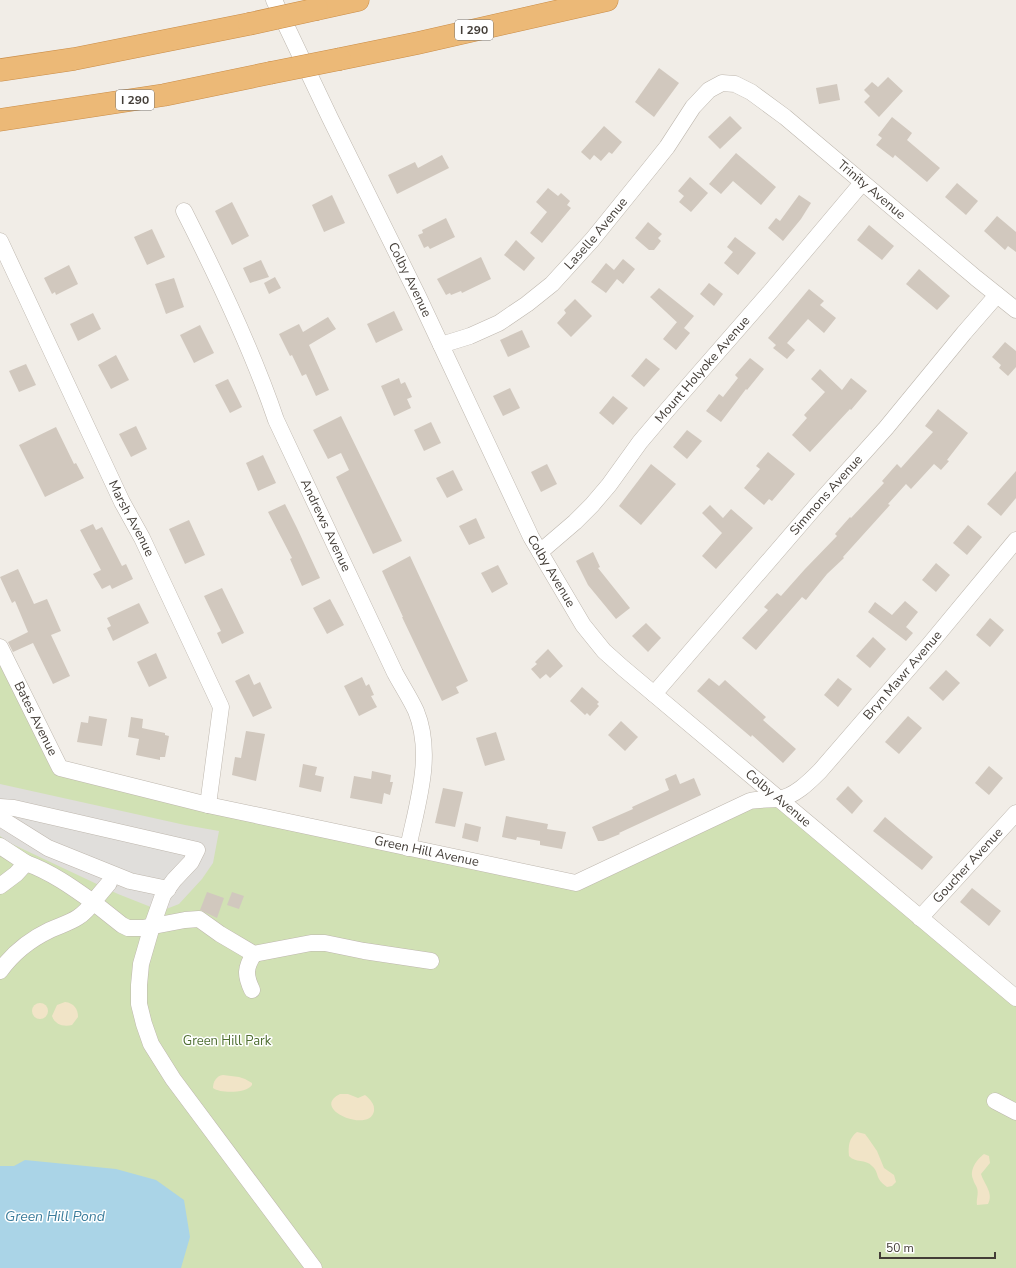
<svg xmlns="http://www.w3.org/2000/svg" width="1016" height="1268" viewBox="0 0 1016 1268" font-family="'Nunito Sans',sans-serif">
<style>
.green{fill:#d1e1b4}
.sand{fill:#f1e4c7}
.parking{fill:#e0dedb}
.water{fill:#aad4e7}
.building{fill:#d1c8be}
.lines{fill:none;stroke-linecap:round;stroke-linejoin:round}
.minor-casing{stroke:#beb7ae;stroke-width:17}
.highway-casing{stroke:#ca8d48;stroke-width:23}
.minor{stroke:#fff;stroke-width:16}
.highway{stroke:#ecb977;stroke-width:22}
.highway-bridge-casing{stroke:#ca8d48;stroke-width:23;stroke-linecap:butt}
.highway-bridge{stroke:#ecb977;stroke-width:22}
.labels{text-anchor:middle;dominant-baseline:central;stroke-width:3;stroke-linejoin:round;paint-order:stroke}
.shield{fill:#fff;stroke:#7b7773;stroke-width:1}
.shield-label{font-size:12px;font-weight:bold;fill:#433d37}
.street-label{font-size:13px;fill:#433d37;stroke:#fff}
.park-label{font-size:13px;fill:#4e6e31;stroke:#fff}
.water-label{font-size:14px;font-style:italic;fill:#3b7c9b;stroke:#fff}
</style>
<rect width="100%" height="100%" fill="#f1ede7"/>
<polygon class="green" points="0,648 60,768 576,883 750,801 780,799 1016,998 1016,1268 0,1268"/>
<g class="sand">
<path d="M 65,1002 C 74,1003 78,1009 78,1017 L 72,1025 C 64,1027 55,1025 52,1016 L 57,1005 Z"/>
<circle cx="40" cy="1011" r="8"/>
<path d="M 223,1075 L 239,1077 L 245,1079 L 252,1083 L 252,1085 C 247,1093 221,1094 213,1088 C 213,1082 216,1076 223,1075 Z"/>
<path d="M 340,1094 L 348,1094 L 358,1098 L 365,1095 C 370,1099 375,1104 374,1111 C 370,1134 309,1109 340,1094 Z"/>
<path d="M 857,1132 L 865,1134 L 868,1138 L 877,1151 L 884,1168 L 894,1175 L 896,1182 L 892,1186 L 887,1187 C 874,1178 880,1173 872,1166 C 866,1159 855,1163 849,1156 C 848,1146 849,1138 857,1132 Z"/>
<path d="M 984,1154 L 989,1156 L 990,1163 L 981,1174 C 984,1184 994,1193 988,1204 L 977,1205 C 976,1199 979,1194 977,1188 C 976,1185 974,1183 973,1179 C 969,1170 977,1159 984,1154 Z"/>
</g>
<polygon class="parking" points="0,784 185,825 219,831 213,863 202,879 179,904 161,911 118,894 10,843 0,836"/>
<polygon class="water" points="25,1160 116,1169 156,1180 184,1200 190,1237 181,1268 0,1268 0,1166 14,1166"/>
<g class="building">
<polygon points="659,68 679,83 654,117 635,102"/>
<polygon points="888,77 903,91 879,117 864,102 870,96 864,90 872,82 878,87"/>
<polygon points="837,84 840,100 819,104 816,88"/>
<polygon points="730,116 742,128 720,149 708,137"/>
<polygon points="892,117 912,133 907,140 940,168 927,182 895,155 893,158 876,145 882,138 878,135"/>
<polygon points="604,126 622,142 612,154 609,152 601,161 594,155 590,160 581,152"/>
<polygon points="736,153 776,187 761,205 733,181 721,194 709,184"/>
<polygon points="442,155 449,168 397,194 388,175 415,162 418,168"/>
<polygon points="690,177 708,193 691,212 679,202 684,196 678,191"/>
<polygon points="957,183 978,201 966,215 945,197"/>
<polygon points="548,188 558,196 561,193 570,201 567,205 571,208 542,243 530,233 547,212 536,202"/>
<polygon points="332,195 345,223 324,232 312,205"/>
<polygon points="799,195 811,203 801,219 783,241 768,228 776,218 780,221"/>
<polygon points="232,202 249,236 232,245 215,211"/>
<polygon points="997,216 1016,232 1016,252 1008,246 1005,250 984,231"/>
<polygon points="446,218 455,237 430,249 428,246 424,248 418,235 423,233 422,230"/>
<polygon points="648,222 662,234 658,238 661,241 654,250 649,250 635,238"/>
<polygon points="869,225 894,246 882,260 857,240"/>
<polygon points="152,229 165,257 147,265 134,237"/>
<polygon points="735,237 756,253 738,275 724,263 733,252 727,247"/>
<polygon points="516,240 535,258 524,271 504,255"/>
<polygon points="481,257 491,279 462,293 461,291 451,295 450,293 446,295 437,279"/>
<polygon points="623,259 635,269 623,284 617,279 606,293 591,282 606,263 614,270"/>
<polygon points="261,260 269,277 250,283 243,268"/>
<polygon points="69,265 78,284 56,295 55,292 52,294 44,278"/>
<polygon points="919,269 950,296 937,310 906,284"/>
<polygon points="275,277 281,288 269,294 264,283"/>
<polygon points="174,278 184,307 166,314 155,284"/>
<polygon points="709,283 723,294 714,306 700,294"/>
<polygon points="659,288 694,316 684,328 690,333 676,350 663,339 677,322 680,325 650,297"/>
<polygon points="809,289 824,301 820,305 836,318 824,333 808,319 787,343 795,350 787,359 773,348 776,345 768,338"/>
<polygon points="575,299 592,316 571,337 557,323 566,313 564,310"/>
<polygon points="394,311 403,330 376,343 367,324"/>
<polygon points="93,313 101,329 78,341 70,324"/>
<polygon points="328,317 336,329 309,345 329,390 316,396 306,374 302,376 292,355 290,356 279,334 299,324 303,332"/>
<polygon points="200,325 214,353 194,363 180,335"/>
<polygon points="522,330 530,347 508,357 500,340"/>
<polygon points="1005,342 1016,351 1016,367 1008,376 999,368 1001,365 992,357"/>
<polygon points="116,355 129,380 111,389 98,365"/>
<polygon points="646,358 660,369 644,387 631,376"/>
<polygon points="750,358 764,369 747,390 746,389 721,422 706,411 719,394 723,397 738,378 735,375"/>
<polygon points="26,364 36,385 19,392 9,371"/>
<polygon points="820,369 842,390 851,378 867,391 851,410 850,409 810,452 792,435 807,418 804,415 825,392 811,379"/>
<polygon points="399,378 401,384 405,382 412,397 407,399 411,408 394,416 381,386"/>
<polygon points="228,379 242,407 230,413 215,385"/>
<polygon points="510,388 520,408 503,416 493,396"/>
<polygon points="613,396 628,408 613,425 599,413"/>
<polygon points="938,409 968,433 947,460 949,461 941,470 934,464 911,489 906,484 888,504 890,505 843,557 844,558 827,574 806,600 802,597 756,650 742,638 768,610 764,607 777,593 781,596 805,569 837,536 835,534 850,517 851,518 884,483 882,481 897,464 901,468 933,432 925,426"/>
<polygon points="341,416 402,541 373,554 336,477 349,470 341,453 328,459 313,430"/>
<polygon points="431,422 441,443 424,451 414,430"/>
<polygon points="136,426 147,449 131,457 119,434"/>
<polygon points="56,427 74,464 76,463 84,478 45,497 19,445"/>
<polygon points="687,430 702,441 687,459 673,447"/>
<polygon points="768,452 795,474 772,501 769,499 764,505 744,488 760,469 756,466"/>
<polygon points="263,455 276,483 258,491 246,463"/>
<polygon points="547,464 557,484 541,492 531,472"/>
<polygon points="651,464 676,484 641,525 619,506"/>
<polygon points="453,470 463,490 447,498 436,478"/>
<polygon points="1016,471 1016,498 1001,516 987,504"/>
<polygon points="285,504 297,528 320,578 302,586 290,559 292,558 268,512"/>
<polygon points="710,505 723,518 731,509 753,528 716,569 702,556 722,533 702,513"/>
<polygon points="476,518 485,538 469,545 459,526"/>
<polygon points="189,520 205,555 185,564 169,529"/>
<polygon points="93,524 96,530 102,527 122,566 126,564 133,579 112,589 110,585 102,589 93,574 101,570 80,530"/>
<polygon points="968,525 982,537 967,555 953,543"/>
<polygon points="593,552 600,567 598,568 630,608 616,619 588,585 576,561"/>
<polygon points="410,556 468,681 456,687 459,693 442,701 402,617 403,617 382,571"/>
<polygon points="936,563 950,575 936,592 922,580"/>
<polygon points="498,565 508,584 492,593 481,573"/>
<polygon points="18,569 34,604 47,599 61,631 51,635 70,676 53,684 33,643 13,652 8,642 28,632 15,601 12,603 0,577"/>
<polygon points="222,588 244,633 222,644 217,633 221,631 204,596"/>
<polygon points="330,599 344,625 327,634 313,608"/>
<polygon points="905,601 918,612 906,627 913,633 906,641 868,612 875,602 892,615"/>
<polygon points="139,603 149,623 113,641 107,628 111,626 107,618"/>
<polygon points="990,618 1004,630 990,647 976,635"/>
<polygon points="646,623 661,638 648,652 632,636"/>
<polygon points="873,637 886,649 870,668 856,656"/>
<polygon points="548,649 563,666 550,678 546,674 540,679 531,669 537,664 535,662"/>
<polygon points="156,653 167,678 149,687 137,662"/>
<polygon points="946,670 960,683 943,701 929,688"/>
<polygon points="249,674 254,685 260,682 272,708 253,717 235,681"/>
<polygon points="362,677 366,686 369,684 374,695 371,696 377,707 359,716 344,686"/>
<polygon points="709,678 719,686 725,680 766,717 763,720 796,749 783,763 752,735 751,737 697,691"/>
<polygon points="838,678 852,689 838,707 824,695"/>
<polygon points="582,687 599,702 597,704 599,706 590,716 587,713 585,715 570,701"/>
<polygon points="89,716 107,719 102,746 77,742 81,722 88,723"/>
<polygon points="908,716 922,728 899,754 885,742"/>
<polygon points="131,717 143,719 142,728 165,733 165,735 169,736 165,757 160,757 160,760 136,755 139,739 128,737"/>
<polygon points="621,721 638,737 625,751 608,735"/>
<polygon points="246,731 265,734 256,781 232,775 235,757 241,758"/>
<polygon points="496,732 505,760 485,766 476,738"/>
<polygon points="303,764 317,767 315,775 324,777 321,792 299,787"/>
<polygon points="989,766 1003,778 989,795 975,783"/>
<polygon points="372,771 391,775 390,782 393,782 390,795 384,793 382,804 350,798 354,776 371,779"/>
<polygon points="676,774 680,784 694,778 701,795 619,833 620,834 603,841 598,841 592,827 633,809 632,807 669,790 665,779"/>
<polygon points="848,786 863,801 852,814 836,799"/>
<polygon points="443,788 463,792 455,827 435,823"/>
<polygon points="506,816 548,824 547,829 566,832 562,849 540,845 540,841 517,837 516,840 502,837"/>
<polygon points="885,817 905,834 933,857 922,870 873,831"/>
<polygon points="465,823 481,827 478,842 462,838"/>
<polygon points="972,888 1001,911 989,926 960,902"/>
<polygon points="207,892 224,898 217,918 200,910"/>
<polygon points="232,892 244,896 239,909 227,905"/>
</g>
<g class="lines">
<g class="minor-casing">
<g id="minor">
<path id="s1" d="M 274,0 L 330,118 L 418,296 L 531,537 L 583,625 L 604,651 L 623,668 L 1016,998"/>
<path id="s2" d="M 184,211 C 218,278 252,349 276,420 L 395,673 C 402,686 410,698 416,711 C 434,755 417,804 408,848"/>
<path id="s3" d="M 0,241 L 122,502 L 142,538 L 221,707 L 208,805"/>
<path id="s4" d="M 441,345 L 470,336 L 499,323 L 527,304 L 552,284 L 592,240 L 651,167 L 667,147 L 693,107 L 709,90 L 722,83 L 735,84 L 751,92 L 785,117 L 976,278 L 1016,310"/>
<path id="s5" d="M 540,552 L 575,522 L 592,505 L 609,485 L 640,442 L 668,409 L 771,291 L 862,183"/>
<path id="s6" d="M 0,647 L 60,768 L 208,805 L 576,883 L 750,801 C 759,799 768,800 778,799 C 794,797 809,782 820,771 L 929,645 L 1016,540"/>
<path id="s7" d="M 654,694 L 816,506 L 886,428 L 964,333 L 997,295"/>
<polyline points="0,807 14,808 197,850 191,862 174,880 163,895 152,926 141,964 139,985 139,1004 144,1024 151,1044 173,1079 314,1268"/>
<polyline points="0,818 48,848 130,881 168,889"/>
<polyline points="0,846 26,863 16,874 0,886"/>
<path d="M 26,863 C 51,872 72,887 93,902 L 109,883"/>
<path id="s8" d="M 920,918 L 1016,813"/>
<path d="M 0,971 C 13,953 29,940 50,930 C 68,922 81,920 93,902 L 122,925 L 128,928 L 143,928 L 185,920 L 199,919 L 220,934 L 254,954 L 311,943 L 325,943 L 364,951 L 431,961"/>
<path d="M 252,990 C 245,975 245,968 254,954"/>
<polyline points="995,1101 1016,1112"/>
</g>
</g>
<g class="highway-casing">
<g id="highway">
<polyline points="317,9 358,0"/>
<polyline points="340,59 418,43 607,0"/>
<polyline points="0,70 74,59 249,24"/>
<polyline points="0,120 164,95 270,73"/>
</g>
</g>
<use href="#minor" class="minor"/>
<use href="#highway" class="highway"/>
<g class="highway-bridge-casing">
<g id="highway-bridge">
<polyline points="249,24 317,9"/>
<polyline points="270,73 340,59"/>
</g>
</g>
<use href="#highway-bridge" class="highway-bridge"/>
</g>
<g class="labels">
<g class="shield">
<rect x="455" y="20" width="38" height="20" rx="3"/>
<rect x="116" y="90" width="38" height="20" rx="3"/>
</g>
<g class="shield-label">
<text x="474" y="30">I 290</text>
<text x="135" y="100">I 290</text>
</g>
<g class="street-label">
<text stroke="none"><textPath href="#s4" startOffset="579">Trinity Avenue</textPath></text>
<text stroke="none"><textPath href="#s4" startOffset="195">Laselle Avenue</textPath></text>
<text stroke="none"><textPath href="#s1" startOffset="311">Colby Avenue</textPath></text>
<text stroke="none"><textPath href="#s5" startOffset="245">Mount Holyoke Avenue</textPath></text>
<text stroke="none"><textPath href="#s7" startOffset="263">Simmons Avenue</textPath></text>
<text stroke="none"><textPath href="#s3" startOffset="307">Marsh Avenue</textPath></text>
<text stroke="none"><textPath href="#s2" startOffset="345">Andrews Avenue</textPath></text>
<text stroke="none"><textPath href="#s1" startOffset="635">Colby Avenue</textPath></text>
<text stroke="none"><textPath href="#s6" startOffset="1062">Bryn Mawr Avenue</textPath></text>
<text stroke="none"><textPath href="#s6" startOffset="80">Bates Avenue</textPath></text>
<text stroke="none"><textPath href="#s1" startOffset="959">Colby Avenue</textPath></text>
<text stroke="none"><textPath href="#s6" startOffset="511">Green Hill Avenue</textPath></text>
<text stroke="none"><textPath href="#s8" startOffset="71">Goucher Avenue</textPath></text>
</g>
<g class="park-label">
<text x="227" y="1041">Green Hill Park</text>
</g>
<g class="water-label">
<text x="55" y="1216">Green Hill Pond</text>
</g>
</g>
<path d="M880 1252v6h115v-6" fill="none" stroke="#433d37" stroke-width="2"/>
<text x="886" y="1252" font-size="12" fill="#433d37" stroke="#ffffff" stroke-width="3" paint-order="stroke">50 m</text>
</svg>
